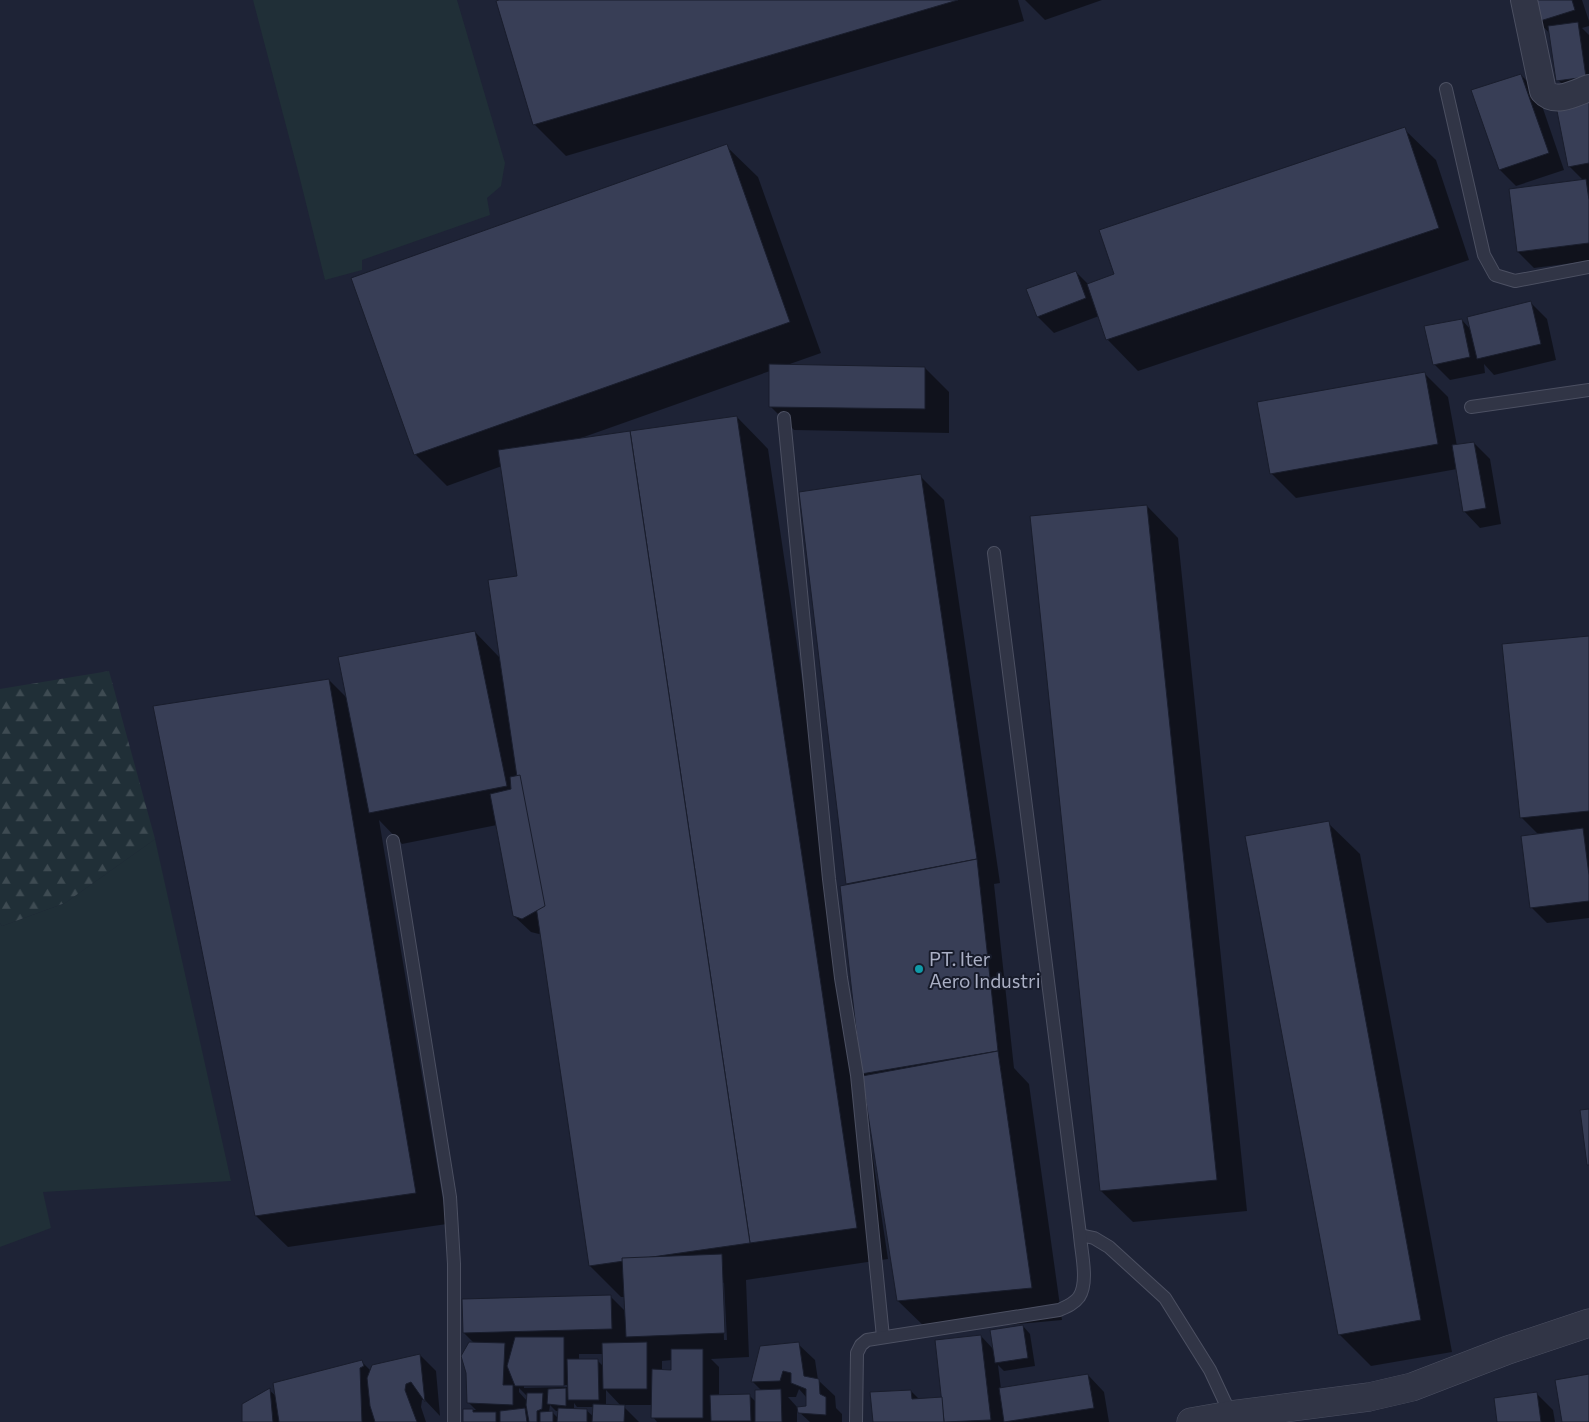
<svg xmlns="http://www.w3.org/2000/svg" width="1589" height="1422" viewBox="0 0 1589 1422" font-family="Commissioner,sans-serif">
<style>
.grass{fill:#202f37}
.forest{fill:url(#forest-firs)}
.shadow{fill:#0007;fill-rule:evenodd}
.building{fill:#383e56;stroke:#191d2c}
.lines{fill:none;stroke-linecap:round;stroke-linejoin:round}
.service-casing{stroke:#4c5062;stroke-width:14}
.minor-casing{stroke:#4c5062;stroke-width:28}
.tertiary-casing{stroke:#4c5062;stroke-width:29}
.service{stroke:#313546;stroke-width:12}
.minor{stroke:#313546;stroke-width:26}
.tertiary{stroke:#313546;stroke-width:28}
.culture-dot{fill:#0f9aa8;stroke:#171b2a;stroke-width:2}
.labels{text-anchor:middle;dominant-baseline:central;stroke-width:4;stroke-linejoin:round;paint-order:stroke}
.poi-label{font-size:19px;fill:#aaafc4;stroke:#171b2a;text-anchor:start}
</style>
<defs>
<pattern id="forest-firs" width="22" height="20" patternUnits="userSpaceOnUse" patternTransform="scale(1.25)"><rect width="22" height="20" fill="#202f37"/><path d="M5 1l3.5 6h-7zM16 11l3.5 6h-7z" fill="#3e4b52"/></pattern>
</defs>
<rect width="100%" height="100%" fill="#1e2336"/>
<g class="grass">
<polygon points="253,0 457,0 505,163 501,186 487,198 490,215 362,260 362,270 325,280 299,175"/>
<polygon points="155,839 231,1181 43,1192 51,1228 0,1247 0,923 2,926 65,903"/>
</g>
<polygon class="forest" points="109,671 155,839 65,903 2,926 0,923 0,689"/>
<g class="shadow">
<polygon points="503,0 1018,0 1024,21 566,156 534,124"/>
<polygon points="1025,0 1102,0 1045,20"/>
<polygon points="1531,0 1582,0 1589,21 1589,26 1582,28 1589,35 1589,94 1574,96 1558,80 1551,35 1538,21"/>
<polygon points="1521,75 1537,91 1564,170 1516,186 1500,170"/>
<polygon points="1589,101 1589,261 1534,268 1518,252 1584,181 1570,167"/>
<polygon points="1404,129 1436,160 1469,260 1138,371 1107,339 1099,316 1054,333 1038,317 1028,290 1076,272 1088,284 1116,275"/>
<path d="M 726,146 L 758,177 L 821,353 L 787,365 L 925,368 L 949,392 L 949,433 L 794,430 L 770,406 L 770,371 L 581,438 L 582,439 L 737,417 L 768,449 L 859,1063 L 849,886 L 847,884 L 920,476 L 944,500 L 1000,883 L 994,884 L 1014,1068 L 1029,1084 L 1062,1320 L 930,1332 L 898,1301 L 865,1076 L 860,1071 L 888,1259 L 746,1280 L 749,1357 L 711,1359 L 719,1367 L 719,1396 L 750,1396 L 756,1402 L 762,1391 L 753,1382 L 761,1347 L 798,1344 L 815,1360 L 818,1380 L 835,1396 L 836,1408 L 842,1414 L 842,1422 L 810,1422 L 799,1412 L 807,1407 L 807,1398 L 799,1389 L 796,1397 L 788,1397 L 797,1407 L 797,1422 L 657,1422 L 653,1417 L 653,1405 L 622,1405 L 639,1422 L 465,1422 L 464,1410 L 476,1410 L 468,1402 L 474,1343 L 464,1333 L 610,1296 L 626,1312 L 625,1297 L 621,1297 L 590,1266 L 541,933 L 539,934 L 531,932 L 514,916 L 497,825 L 402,844 L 379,820 L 447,1224 L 288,1247 L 256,1216 L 329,680 L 348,699 L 475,632 L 500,658 L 518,577 L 502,466 L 447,486 L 415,454 ZM 722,1283 L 724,1283 L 727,1340 L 724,1340 ZM 579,1354 L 603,1354 L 604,1367 L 597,1360 L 579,1360 ZM 672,1360 L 672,1371 L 662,1371 L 662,1361 ZM 524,1385 L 570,1385 L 570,1387 L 524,1388 ZM 519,1388 L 528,1397 L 527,1401 L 519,1392 ZM 606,1390 L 622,1407 L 606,1406 ZM 574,1403 L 577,1407 L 594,1407 L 594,1417 L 586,1410 L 574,1410 ZM 550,1405 L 556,1411 L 559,1411 L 558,1418 L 552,1412 L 549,1412 Z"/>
<polygon points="1530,302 1547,319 1556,360 1494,375 1484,364 1485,373 1450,380 1434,364 1462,320 1471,330"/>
<polygon points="1424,373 1448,397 1457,446 1474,443 1490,459 1501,524 1480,528 1464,511 1457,469 1296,498 1272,474"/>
<polygon points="1147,506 1178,538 1247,1211 1133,1222 1101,1191"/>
<polygon points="1589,637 1589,918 1547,923 1531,907 1539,835 1521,817"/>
<polygon points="1328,823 1360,854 1452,1352 1371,1366 1339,1334"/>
<polygon points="1023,1326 1030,1334 1035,1366 1004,1371 998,1365 1001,1389 1088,1375 1104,1392 1109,1422 874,1422 911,1391 920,1400 944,1398 981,1336 994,1350"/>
<polygon points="420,1355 436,1371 440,1416 424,1399 422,1400 421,1407 426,1422 243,1422 269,1390 276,1396 362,1362 371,1371"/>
<polygon points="1537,1394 1553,1410 1555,1422 1498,1422"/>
</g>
<g class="building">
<polygon points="499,0 958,0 533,125 496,1"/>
<polygon points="1530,0 1572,0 1575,10 1537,22"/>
<polygon points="1578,22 1586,77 1556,81 1548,26"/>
<polygon points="1521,74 1549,153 1499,170 1471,90"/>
<polygon points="1589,100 1589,163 1568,167 1556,106"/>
<polygon points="1405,127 1439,228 1106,340 1087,284 1114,274 1099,230"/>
<polygon points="727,144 790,322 414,455 351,278"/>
<polygon points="1586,179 1589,200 1589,243 1517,252 1509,189"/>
<polygon points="1076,271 1086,298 1037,317 1026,289"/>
<polygon points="1531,301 1541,344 1477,359 1467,317"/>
<polygon points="1462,319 1470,357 1433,365 1424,326"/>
<polygon points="769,364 925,367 925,409 769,407"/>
<polygon points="1425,372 1438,444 1270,474 1257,402"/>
<polygon points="737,416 857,1228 750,1243 630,431"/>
<polygon points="630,431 750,1243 589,1266 488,580 517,576 498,450"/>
<polygon points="1474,442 1486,508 1463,512 1452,445"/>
<polygon points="921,474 977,859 846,884 799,492"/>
<polygon points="1147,505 1217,1180 1100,1191 1030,516"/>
<polygon points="475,631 507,786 369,813 338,657"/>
<polygon points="1589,636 1589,811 1520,818 1502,644"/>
<polygon points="329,679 416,1193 255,1216 153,706"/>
<polygon points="520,775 545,906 522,919 513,916 490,794 511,789 510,777"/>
<polygon points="1329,821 1421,1320 1338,1335 1245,836"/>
<polygon points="1583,828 1589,875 1589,901 1530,908 1521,836"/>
<polygon points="977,859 998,1051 861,1074 840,886"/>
<polygon points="998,1051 1032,1288 897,1301 862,1076"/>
<polygon points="1589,1109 1589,1165 1587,1165 1580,1110"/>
<polygon points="722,1254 725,1333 626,1337 622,1258"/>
<polygon points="611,1295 612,1329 463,1333 462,1299"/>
<polygon points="1023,1325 1028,1358 995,1363 990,1330"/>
<polygon points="981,1335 991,1420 944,1422 935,1340"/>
<polygon points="515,1337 564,1337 564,1386 515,1386 507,1366"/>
<polygon points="469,1342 505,1343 503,1385 513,1385 513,1405 467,1403 466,1373 461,1356"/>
<polygon points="647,1342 647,1389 603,1389 602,1343"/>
<polygon points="799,1342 804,1376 819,1379 820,1394 826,1397 826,1415 798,1413 797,1407 806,1406 806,1389 791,1383 791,1373 783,1371 780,1381 751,1382 760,1346"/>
<polygon points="671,1349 703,1349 703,1418 651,1418 652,1369 671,1370"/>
<polygon points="420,1354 425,1402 411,1382 406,1384 405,1390 417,1422 375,1422 370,1406 367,1378 372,1365"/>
<polygon points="567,1359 598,1359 599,1400 568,1400"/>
<polygon points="362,1360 364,1366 360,1368 362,1422 279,1422 273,1383"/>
<polygon points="1088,1374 1094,1408 1004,1422 999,1388"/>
<polygon points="1589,1374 1589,1422 1562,1422 1555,1380"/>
<polygon points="270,1388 273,1422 242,1422 242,1404"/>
<polygon points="566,1388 566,1406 547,1404 548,1389"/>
<polygon points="781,1389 782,1422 755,1422 755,1390"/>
<polygon points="911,1390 912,1399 942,1397 944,1422 873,1422 870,1392"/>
<polygon points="1537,1392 1541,1422 1497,1422 1494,1398"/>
<polygon points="527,1393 543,1393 542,1409 537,1411 537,1422 529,1422 526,1405"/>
<polygon points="750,1394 751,1421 711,1421 710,1395"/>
<polygon points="593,1404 625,1405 624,1422 592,1422"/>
<polygon points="525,1408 527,1422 500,1422 500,1411"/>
<polygon points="558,1408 587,1409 587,1422 557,1422"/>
<polygon points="463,1409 473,1409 473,1412 496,1412 496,1422 463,1422"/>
<polygon points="553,1411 553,1422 540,1422 540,1412"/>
</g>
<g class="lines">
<g class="service-casing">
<g id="service">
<polyline points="1446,89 1484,255 1495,275 1515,281 1589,267"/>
<polyline points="1471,407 1589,390"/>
<polyline points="784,418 829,879 841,978 857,1075 883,1337"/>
<polyline points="393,841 450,1197 454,1264 454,1422"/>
<polyline points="1080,1235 1094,1238 1109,1247 1165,1298 1210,1370 1231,1415"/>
<path d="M 856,1422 L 857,1353 L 861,1345 L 867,1340 L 1059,1310 C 1066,1307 1074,1304 1079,1297 C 1089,1282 1081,1252 1080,1235 L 994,553"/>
</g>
</g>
<g class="minor-casing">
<path id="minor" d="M 1524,0 L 1543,91 C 1555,105 1575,93 1589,88"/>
</g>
<g class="tertiary-casing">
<polyline id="tertiary" points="1191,1422 1231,1415 1369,1397 1412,1387 1508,1350 1589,1323"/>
</g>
<use href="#service" class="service"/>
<use href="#minor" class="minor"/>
<use href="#tertiary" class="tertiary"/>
</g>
<circle class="culture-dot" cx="919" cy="969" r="5"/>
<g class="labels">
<g class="poi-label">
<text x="929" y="958">PT. Iter<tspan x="929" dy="22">Aero Industri</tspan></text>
</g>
</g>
</svg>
